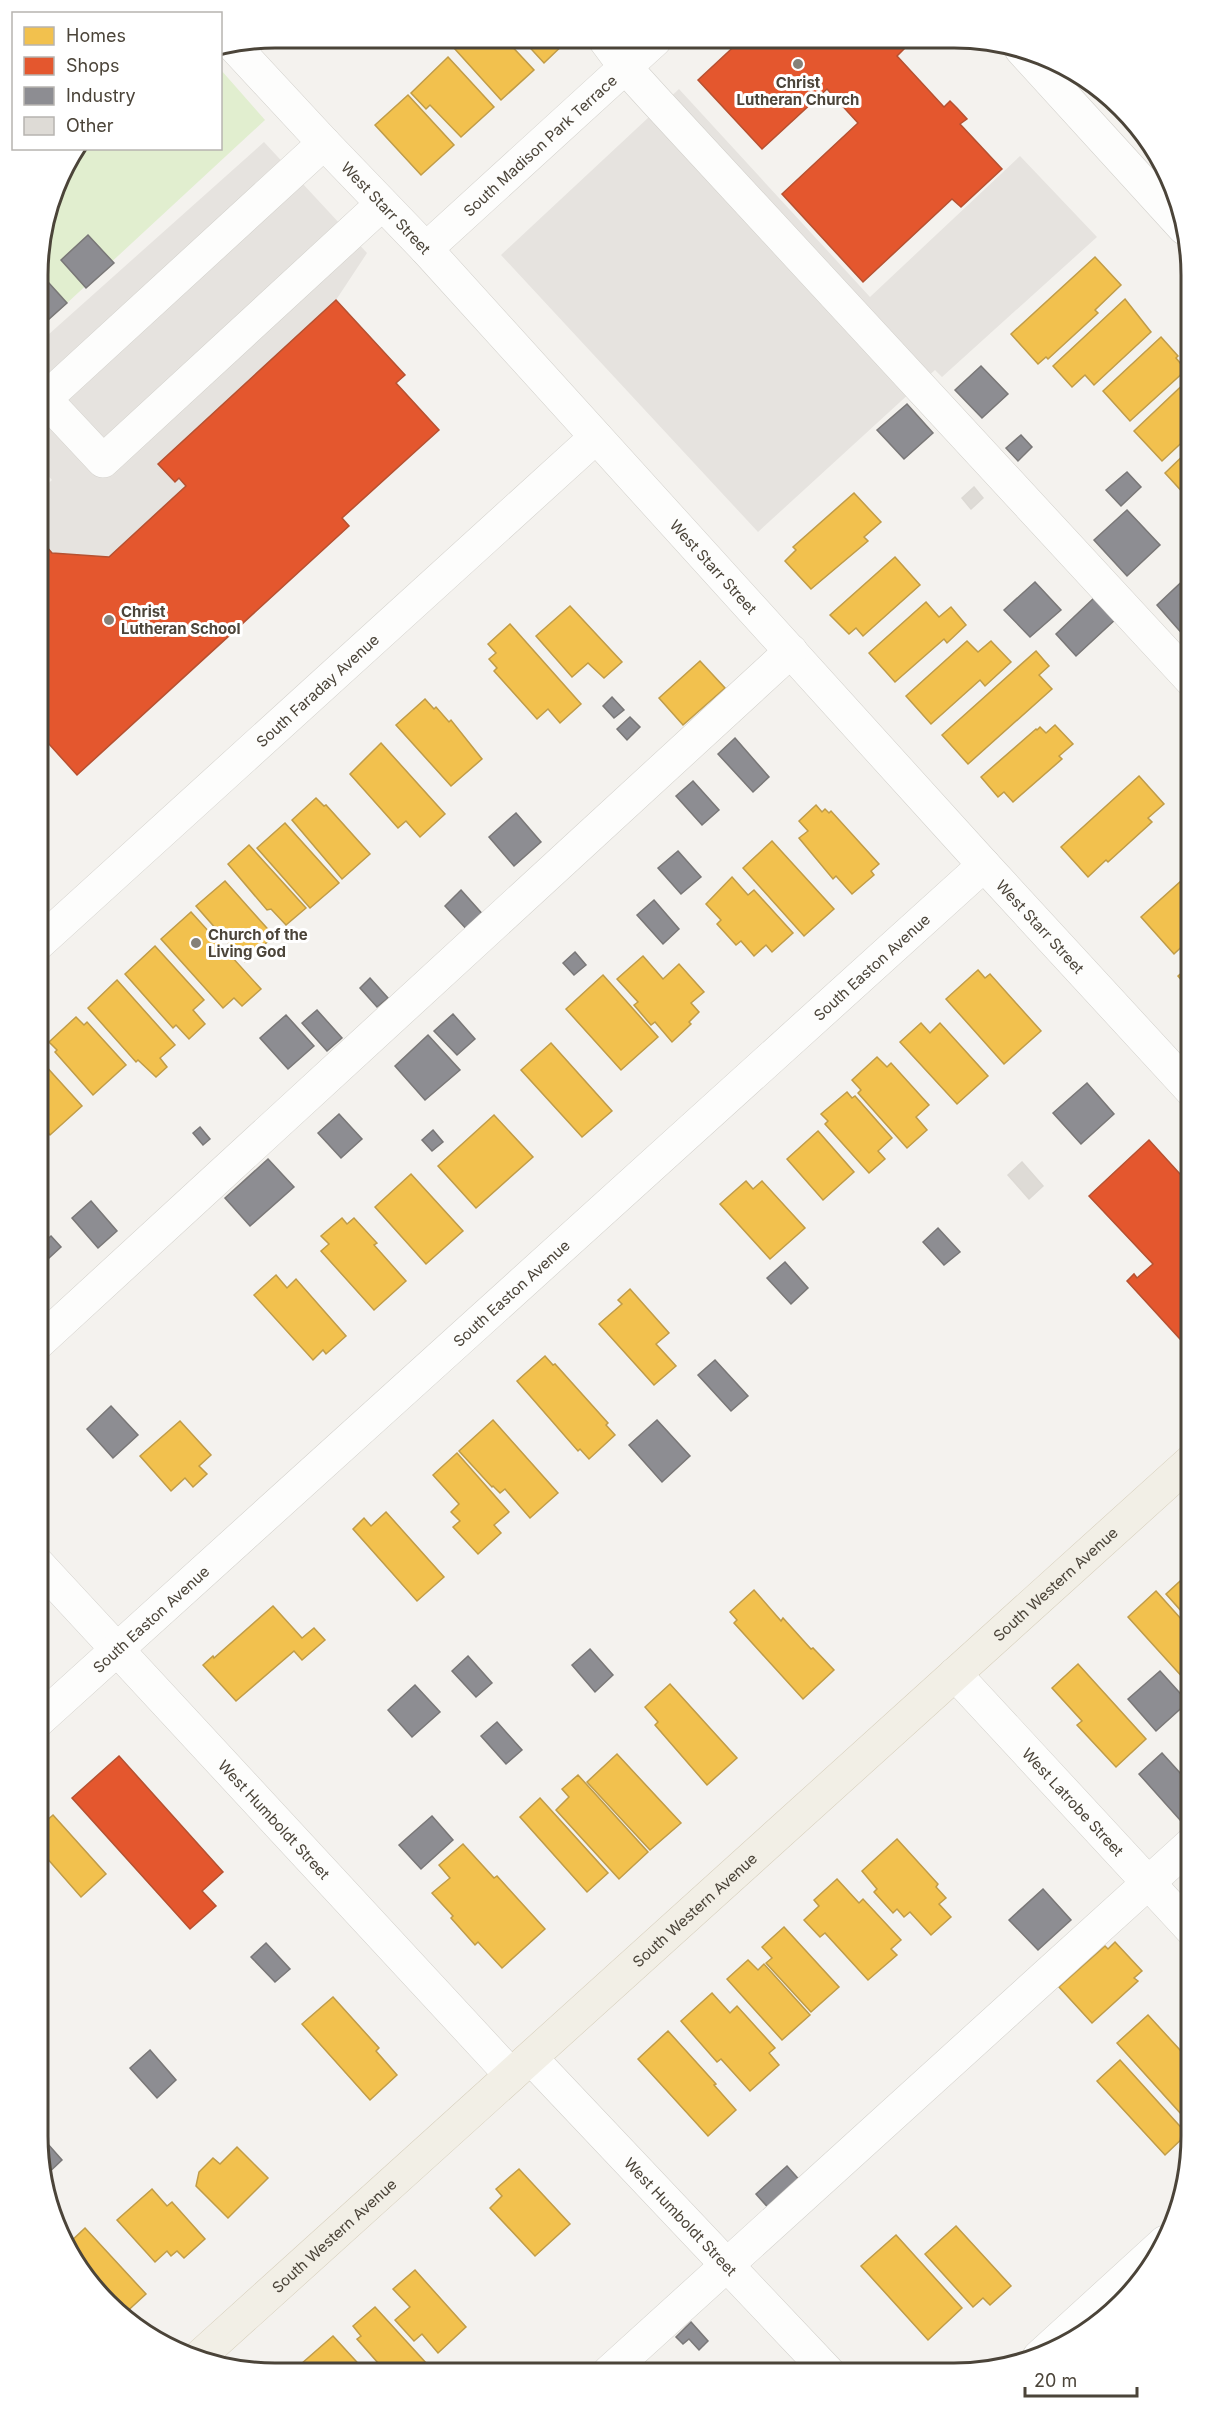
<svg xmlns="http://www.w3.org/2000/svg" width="1229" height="2411" viewBox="0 0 1229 2411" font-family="Inter,sans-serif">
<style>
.green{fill:#e1eecf}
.parking{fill:#e6e3df}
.homes{fill:#f2c14e;stroke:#c09c48;stroke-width:1.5}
.shops{fill:#e4572e;stroke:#b65131;stroke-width:1.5}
.industry{fill:#8d8d92;stroke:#797777;stroke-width:1.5}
.building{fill:#dedbd6;stroke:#dcd9d4;stroke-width:1.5}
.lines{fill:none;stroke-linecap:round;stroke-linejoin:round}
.minor-casing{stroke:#d2d0cb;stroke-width:34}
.major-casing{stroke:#d6cebb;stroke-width:34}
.minor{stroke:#fdfdfc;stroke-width:33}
.major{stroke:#f2efe6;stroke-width:33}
.poi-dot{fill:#868178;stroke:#fff;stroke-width:2}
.labels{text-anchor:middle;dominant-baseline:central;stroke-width:6;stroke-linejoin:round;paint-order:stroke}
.poi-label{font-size:15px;font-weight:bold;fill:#4b4439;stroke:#fff;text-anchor:start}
.street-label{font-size:15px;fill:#4b4439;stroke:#fff}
.rim{fill:none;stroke:#4b4439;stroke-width:3}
</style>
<rect width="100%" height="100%" fill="#f4f2ee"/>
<polygon class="green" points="221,70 265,120 39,329 39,244 62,169 78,149 220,148"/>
<g class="parking">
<polygon points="679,89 870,297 1020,156 1097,237 942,377 935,370 758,532 501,255"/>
<polygon points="264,142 367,253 336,300 159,464 174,482 179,478 186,486 109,557 52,553 39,538 39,492 52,480 39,466 39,343"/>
</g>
<g class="homes">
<polygon points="463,39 505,39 534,70 501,100 454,48"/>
<polygon points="522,39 569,39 544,63"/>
<polygon points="448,57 494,107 461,137 430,105 426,109 411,93"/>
<polygon points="408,95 454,145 421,175 375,125"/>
<polygon points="1095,257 1121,285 1095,310 1098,313 1048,359 1046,357 1038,364 1011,334"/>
<polygon points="1125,299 1151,332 1094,385 1085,375 1072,387 1053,366"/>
<polygon points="1161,337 1178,356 1176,358 1186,370 1130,421 1103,391"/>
<polygon points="1191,377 1191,434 1162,461 1134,431"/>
<polygon points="1191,448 1191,492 1186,496 1165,473"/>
<polygon points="854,493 881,522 864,537 868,541 811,589 785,561 796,550 793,547"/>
<polygon points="895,557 920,585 863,636 856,628 849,634 830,615"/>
<polygon points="926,602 939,617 951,607 966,625 947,643 944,639 895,682 869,653"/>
<polygon points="570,606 622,662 604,678 588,663 572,677 536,636"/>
<polygon points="510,624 581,704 560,723 548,709 537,719 494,671 497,668 489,659 496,653 488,644"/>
<polygon points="967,641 978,652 991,641 1011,662 985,686 980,680 931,724 906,696"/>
<polygon points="1036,651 1049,666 1039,675 1052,689 968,764 942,735"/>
<polygon points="700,661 725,688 683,725 659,698"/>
<polygon points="425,699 434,709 436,707 449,722 451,720 482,759 451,786 396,725"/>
<polygon points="1055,725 1073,744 1059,756 1062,759 1013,802 1004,792 998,797 981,777 1036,729 1037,730 1040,727 1046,733"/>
<polygon points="381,743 445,814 420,837 406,821 398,828 350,774"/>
<polygon points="1139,776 1164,804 1148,818 1152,822 1108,862 1106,860 1088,877 1061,847"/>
<polygon points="316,798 324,806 326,805 370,854 342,879 292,820"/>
<polygon points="816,805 822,812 825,809 829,813 831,811 879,864 871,871 874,875 852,894 836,876 833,879 799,838 808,831 799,821"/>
<polygon points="285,823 339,883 310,908 257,848"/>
<polygon points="772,841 834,909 804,936 743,868"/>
<polygon points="249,845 306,908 286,925 271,909 267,910 228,864"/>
<polygon points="1191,872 1191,938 1174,954 1141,917"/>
<polygon points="732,877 748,895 754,890 793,933 772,952 766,945 754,956 741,941 736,945 717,924 721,920 706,904"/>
<polygon points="225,881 274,936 245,962 196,906"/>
<polygon points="191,912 261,989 242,1006 234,998 223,1008 161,939"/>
<polygon points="155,946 204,1000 193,1010 205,1024 189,1039 176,1025 173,1028 125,974"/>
<polygon points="643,956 663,979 679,964 704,992 691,1003 699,1012 689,1022 691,1024 672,1042 655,1022 651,1025 634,1005 638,1002 617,979"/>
<polygon points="1191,958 1191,991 1178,976 1188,967 1185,964"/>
<polygon points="978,970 985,978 990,974 1041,1031 1004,1064 946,999"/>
<polygon points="603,975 658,1037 621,1070 566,1009"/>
<polygon points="117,980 175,1045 160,1058 167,1067 156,1077 138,1060 136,1062 88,1008"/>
<polygon points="76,1017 84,1025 87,1022 126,1065 93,1095 55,1052 57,1050 49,1042"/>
<polygon points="921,1023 930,1033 940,1023 988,1076 957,1104 900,1042"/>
<polygon points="551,1043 612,1111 582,1137 521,1070"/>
<polygon points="877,1057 887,1067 891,1063 929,1105 916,1117 927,1130 907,1148 858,1093 861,1090 852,1080"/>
<polygon points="43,1063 82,1106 50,1135 39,1122 39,1064 40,1066"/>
<polygon points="847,1092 852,1098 855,1096 892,1138 878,1151 885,1159 869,1173 825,1124 828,1121 821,1114"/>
<polygon points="494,1115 533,1157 476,1208 438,1166"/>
<polygon points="818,1131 854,1172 823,1200 787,1159"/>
<polygon points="411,1174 463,1231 426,1264 375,1207"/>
<polygon points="746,1181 753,1189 762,1181 805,1228 770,1259 720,1204"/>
<polygon points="342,1218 347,1224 354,1218 377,1243 374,1245 406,1281 374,1310 321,1251 329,1244 321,1236"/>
<polygon points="276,1275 287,1288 296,1279 346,1336 326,1354 323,1350 313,1360 254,1295"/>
<polygon points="630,1289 669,1333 656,1344 676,1366 654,1385 599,1324 622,1304 618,1300"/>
<polygon points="545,1356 553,1365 555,1364 608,1423 606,1425 615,1435 589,1459 580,1449 578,1451 517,1381"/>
<polygon points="38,1379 48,1390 39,1397 43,1401 38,1405"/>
<polygon points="493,1420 558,1493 530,1518 505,1489 500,1493 493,1486 492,1487 459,1451"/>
<polygon points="180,1421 211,1455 199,1466 207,1474 193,1487 185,1478 171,1491 140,1456"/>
<polygon points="457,1453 509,1512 494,1525 501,1533 478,1554 453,1527 460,1521 451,1512 459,1504 433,1475"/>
<polygon points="386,1512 444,1577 417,1601 353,1529 364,1518 371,1526"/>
<polygon points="1191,1571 1191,1622 1166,1594"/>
<polygon points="754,1590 781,1621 783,1618 811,1649 813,1648 834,1670 803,1699 734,1623 737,1620 730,1612"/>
<polygon points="1156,1591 1191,1630 1191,1675 1185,1680 1128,1617"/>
<polygon points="273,1606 302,1638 314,1628 325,1640 302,1660 294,1651 236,1701 203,1665 213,1656 214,1658"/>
<polygon points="1078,1664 1146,1739 1116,1767 1077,1725 1082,1721 1052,1688"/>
<polygon points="670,1684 737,1758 707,1785 655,1725 658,1722 645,1707"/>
<polygon points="617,1754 681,1823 650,1850 587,1782"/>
<polygon points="578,1775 648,1852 619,1879 556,1810 569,1797 562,1789"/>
<polygon points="540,1798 608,1873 587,1892 520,1817"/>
<polygon points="53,1815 106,1874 81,1897 38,1848 38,1828"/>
<polygon points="897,1839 938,1884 936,1887 946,1898 939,1904 951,1917 931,1935 910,1912 904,1917 897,1909 893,1913 874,1892 877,1889 862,1871"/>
<polygon points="463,1844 494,1878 497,1876 545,1929 502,1968 478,1942 475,1945 451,1918 453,1916 432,1893 450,1878 439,1865"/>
<polygon points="837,1879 859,1903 863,1899 901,1940 891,1949 897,1955 868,1980 825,1933 820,1937 804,1920 819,1906 814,1900"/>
<polygon points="784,1927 839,1987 811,2012 766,1963 772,1958 762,1947"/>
<polygon points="1115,1942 1142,1971 1134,1978 1138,1981 1092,2023 1059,1987 1105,1946 1108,1949"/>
<polygon points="748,1960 758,1970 764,1964 810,2015 782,2040 727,1979"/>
<polygon points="712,1993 730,2013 737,2006 775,2048 769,2053 779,2065 750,2091 721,2059 717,2062 681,2021"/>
<polygon points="333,1997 379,2048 376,2051 397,2075 370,2100 302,2024"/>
<polygon points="1148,2015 1191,2062 1191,2125 1117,2043"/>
<polygon points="668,2031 716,2084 714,2085 736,2110 708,2136 638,2059"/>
<polygon points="1120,2060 1187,2134 1165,2155 1097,2081"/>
<polygon points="237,2147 268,2178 228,2218 196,2186 199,2172 213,2158 220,2164"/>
<polygon points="519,2169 570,2224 535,2256 490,2208 502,2196 496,2189"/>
<polygon points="152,2189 167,2206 172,2202 205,2239 184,2258 177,2251 171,2256 167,2251 155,2262 117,2220"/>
<polygon points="956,2226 1011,2286 990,2305 983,2298 973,2307 925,2254"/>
<polygon points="85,2228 146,2294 121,2317 78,2268 66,2246"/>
<polygon points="896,2235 962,2308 928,2340 861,2266"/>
<polygon points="415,2270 466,2327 438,2353 422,2334 414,2341 395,2320 410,2307 393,2289"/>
<polygon points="375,2307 427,2364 418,2372 386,2372 357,2339 361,2336 353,2326"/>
<polygon points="333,2336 366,2372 308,2372 301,2364"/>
</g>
<g class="shops">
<polygon points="741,40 906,41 909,44 897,56 944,107 950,101 957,108 967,119 960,124 1002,169 961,207 952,199 863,282 782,194 858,123 827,89 762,149 698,80"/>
<polygon points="336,300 405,375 396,383 439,430 342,518 349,526 77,775 39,733 39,538 52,553 109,557 186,486 179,478 175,482 158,464"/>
<polygon points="1149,1140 1191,1186 1191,1351 1127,1281 1134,1274 1137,1278 1153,1264 1089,1196"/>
<polygon points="119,1756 223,1872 202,1891 216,1906 190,1929 72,1798"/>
</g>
<g class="industry">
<polygon points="88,235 114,263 86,288 61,260"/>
<polygon points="39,272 67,303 39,328"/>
<polygon points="981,366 1008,394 982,418 955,390"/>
<polygon points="907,404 933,433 904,459 877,430"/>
<polygon points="1021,435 1032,447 1018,461 1006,448"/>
<polygon points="1127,472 1141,487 1121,506 1106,490"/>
<polygon points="1127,510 1160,545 1127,576 1094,540"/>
<polygon points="1191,573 1191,632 1185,637 1157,605"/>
<polygon points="1035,582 1061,610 1030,637 1004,610"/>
<polygon points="1096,596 1117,618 1076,656 1056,634"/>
<polygon points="612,697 624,710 614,718 603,706"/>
<polygon points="630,717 640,727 627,740 617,729"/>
<polygon points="735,738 769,777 753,792 718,754"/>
<polygon points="693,781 719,810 702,825 676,796"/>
<polygon points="516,813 541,842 514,866 489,837"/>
<polygon points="678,851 701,877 681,894 658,868"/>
<polygon points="461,890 486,918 470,933 445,906"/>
<polygon points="654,900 679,929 663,944 637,915"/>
<polygon points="575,952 586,965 574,975 563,963"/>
<polygon points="370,978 388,998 377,1007 360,988"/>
<polygon points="317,1010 342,1038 327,1051 302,1023"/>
<polygon points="453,1014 475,1039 457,1055 434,1031"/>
<polygon points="286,1015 314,1046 288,1069 260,1038"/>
<polygon points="428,1035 460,1070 425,1100 395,1066"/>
<polygon points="1087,1083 1114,1114 1081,1144 1053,1113"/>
<polygon points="339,1114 362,1139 341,1158 318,1133"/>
<polygon points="200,1127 210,1139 203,1145 193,1133"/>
<polygon points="433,1130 443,1142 432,1151 422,1140"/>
<polygon points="268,1159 294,1187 250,1226 225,1198"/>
<polygon points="91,1201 117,1231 98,1248 72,1218"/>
<polygon points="938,1228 960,1252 944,1265 923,1242"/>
<polygon points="51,1236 61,1247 48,1259 38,1247"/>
<polygon points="785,1262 808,1288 791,1304 767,1278"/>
<polygon points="715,1360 748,1396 731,1411 698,1375"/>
<polygon points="111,1406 138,1435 113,1458 87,1429"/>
<polygon points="657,1420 690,1456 662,1482 629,1445"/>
<polygon points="590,1649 613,1675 595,1692 572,1665"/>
<polygon points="468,1656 492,1683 476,1697 452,1671"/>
<polygon points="1160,1671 1188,1702 1156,1731 1128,1699"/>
<polygon points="415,1685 440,1712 412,1737 388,1710"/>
<polygon points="497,1722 522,1750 506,1764 481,1736"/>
<polygon points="1162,1753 1191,1785 1191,1809 1180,1820 1139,1774"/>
<polygon points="432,1816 453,1840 421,1869 399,1845"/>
<polygon points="1043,1889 1071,1920 1038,1950 1009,1920"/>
<polygon points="266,1943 290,1969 275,1982 251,1957"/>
<polygon points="150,2050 176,2080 157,2098 130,2068"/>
<polygon points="39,2134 62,2160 44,2177 38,2136"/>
<polygon points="787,2166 803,2184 772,2212 756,2194"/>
<polygon points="691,2322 708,2341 699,2350 689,2339 683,2344 676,2337"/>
</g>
<g class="building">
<polygon points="974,487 983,498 971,509 962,498"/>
<polygon points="1022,1162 1043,1186 1029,1199 1008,1175"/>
</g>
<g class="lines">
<g class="minor-casing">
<g id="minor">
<polyline points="605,40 625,67 655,100 1191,680"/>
<path id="s1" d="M 234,46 L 324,143 L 426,249 L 984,865 L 1191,1090"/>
<polyline points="1021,49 1184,228"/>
<polyline points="324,143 45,399 103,461 382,204"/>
<path id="s2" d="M 426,249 L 655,40"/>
<path id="s3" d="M 39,943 L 596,437"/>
<polyline points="38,1343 791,651"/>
<path id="s4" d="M 38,1564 L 511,2075"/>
<path id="s5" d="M 955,1674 L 1191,1929"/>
<path id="s6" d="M 38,1721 L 984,865"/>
<path id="s7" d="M 531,2058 L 829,2373"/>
<polyline points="1039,2357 1165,2242"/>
<polyline points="609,2372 1191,1844"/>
</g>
</g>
<g class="major-casing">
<g id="major">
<path id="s8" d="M 198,2358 L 1191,1461"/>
</g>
</g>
<use href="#minor" class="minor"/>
<use href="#major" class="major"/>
</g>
<g class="poi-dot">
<circle cx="798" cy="64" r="6"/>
<circle cx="109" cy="620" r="6"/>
<circle cx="196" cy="943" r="6"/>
</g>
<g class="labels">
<g class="poi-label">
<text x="798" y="82" text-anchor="middle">Christ<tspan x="798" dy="17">Lutheran Church</tspan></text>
<text x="121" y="611">Christ<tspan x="121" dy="17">Lutheran School</tspan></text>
<text x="208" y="934">Church of the<tspan x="208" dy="17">Living God</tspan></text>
</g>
<g class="street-label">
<text stroke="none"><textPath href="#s2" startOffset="154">South Madison Park Terrace</textPath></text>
<text stroke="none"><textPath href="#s1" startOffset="222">West Starr Street</textPath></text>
<text stroke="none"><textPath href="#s1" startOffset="708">West Starr Street</textPath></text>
<text stroke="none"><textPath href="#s3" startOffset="376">South Faraday Avenue</textPath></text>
<text stroke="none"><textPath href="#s1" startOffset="1194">West Starr Street</textPath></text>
<text stroke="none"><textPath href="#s6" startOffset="1124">South Easton Avenue</textPath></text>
<text stroke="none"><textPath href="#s6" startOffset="638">South Easton Avenue</textPath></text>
<text stroke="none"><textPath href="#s8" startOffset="1155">South Western Avenue</textPath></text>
<text stroke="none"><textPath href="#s6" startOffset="152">South Easton Avenue</textPath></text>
<text stroke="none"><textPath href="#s5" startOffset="174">West Latrobe Street</textPath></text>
<text stroke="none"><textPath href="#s4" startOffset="348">West Humboldt Street</textPath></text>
<text stroke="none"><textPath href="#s8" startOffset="669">South Western Avenue</textPath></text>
<text stroke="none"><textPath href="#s7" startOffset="218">West Humboldt Street</textPath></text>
<text stroke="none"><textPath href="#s8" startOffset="183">South Western Avenue</textPath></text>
</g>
</g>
<path d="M0 0H1229V2411H0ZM275 48H954A227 227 0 0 1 1181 275V2136A227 227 0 0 1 954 2363H275A227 227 0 0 1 48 2136V275A227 227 0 0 1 275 48Z" fill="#fff" fill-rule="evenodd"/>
<path class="rim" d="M275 48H954A227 227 0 0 1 1181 275V2136A227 227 0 0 1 954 2363H275A227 227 0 0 1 48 2136V275A227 227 0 0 1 275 48Z"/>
<rect x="12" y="12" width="210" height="138" fill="#ffffff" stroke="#b7b4b0" stroke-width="1.5"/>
<rect x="24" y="27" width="30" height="18" fill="#f2c14e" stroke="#b7b4b0" stroke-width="1.5"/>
<text x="66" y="42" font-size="18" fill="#4b4439">Homes</text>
<rect x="24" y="57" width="30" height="18" fill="#e4572e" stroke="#b7b4b0" stroke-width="1.5"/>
<text x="66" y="72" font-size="18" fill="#4b4439">Shops</text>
<rect x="24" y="87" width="30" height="18" fill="#8d8d92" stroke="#b7b4b0" stroke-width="1.5"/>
<text x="66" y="102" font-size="18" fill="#4b4439">Industry</text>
<rect x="24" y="117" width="30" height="18" fill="#dedbd6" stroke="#b7b4b0" stroke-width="1.5"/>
<text x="66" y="132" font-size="18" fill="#4b4439">Other</text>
<path d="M1025 2387v9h112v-9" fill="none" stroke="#4b4439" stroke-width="3"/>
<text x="1034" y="2387" font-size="18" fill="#4b4439" stroke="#ffffff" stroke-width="4.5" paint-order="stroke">20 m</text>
</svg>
